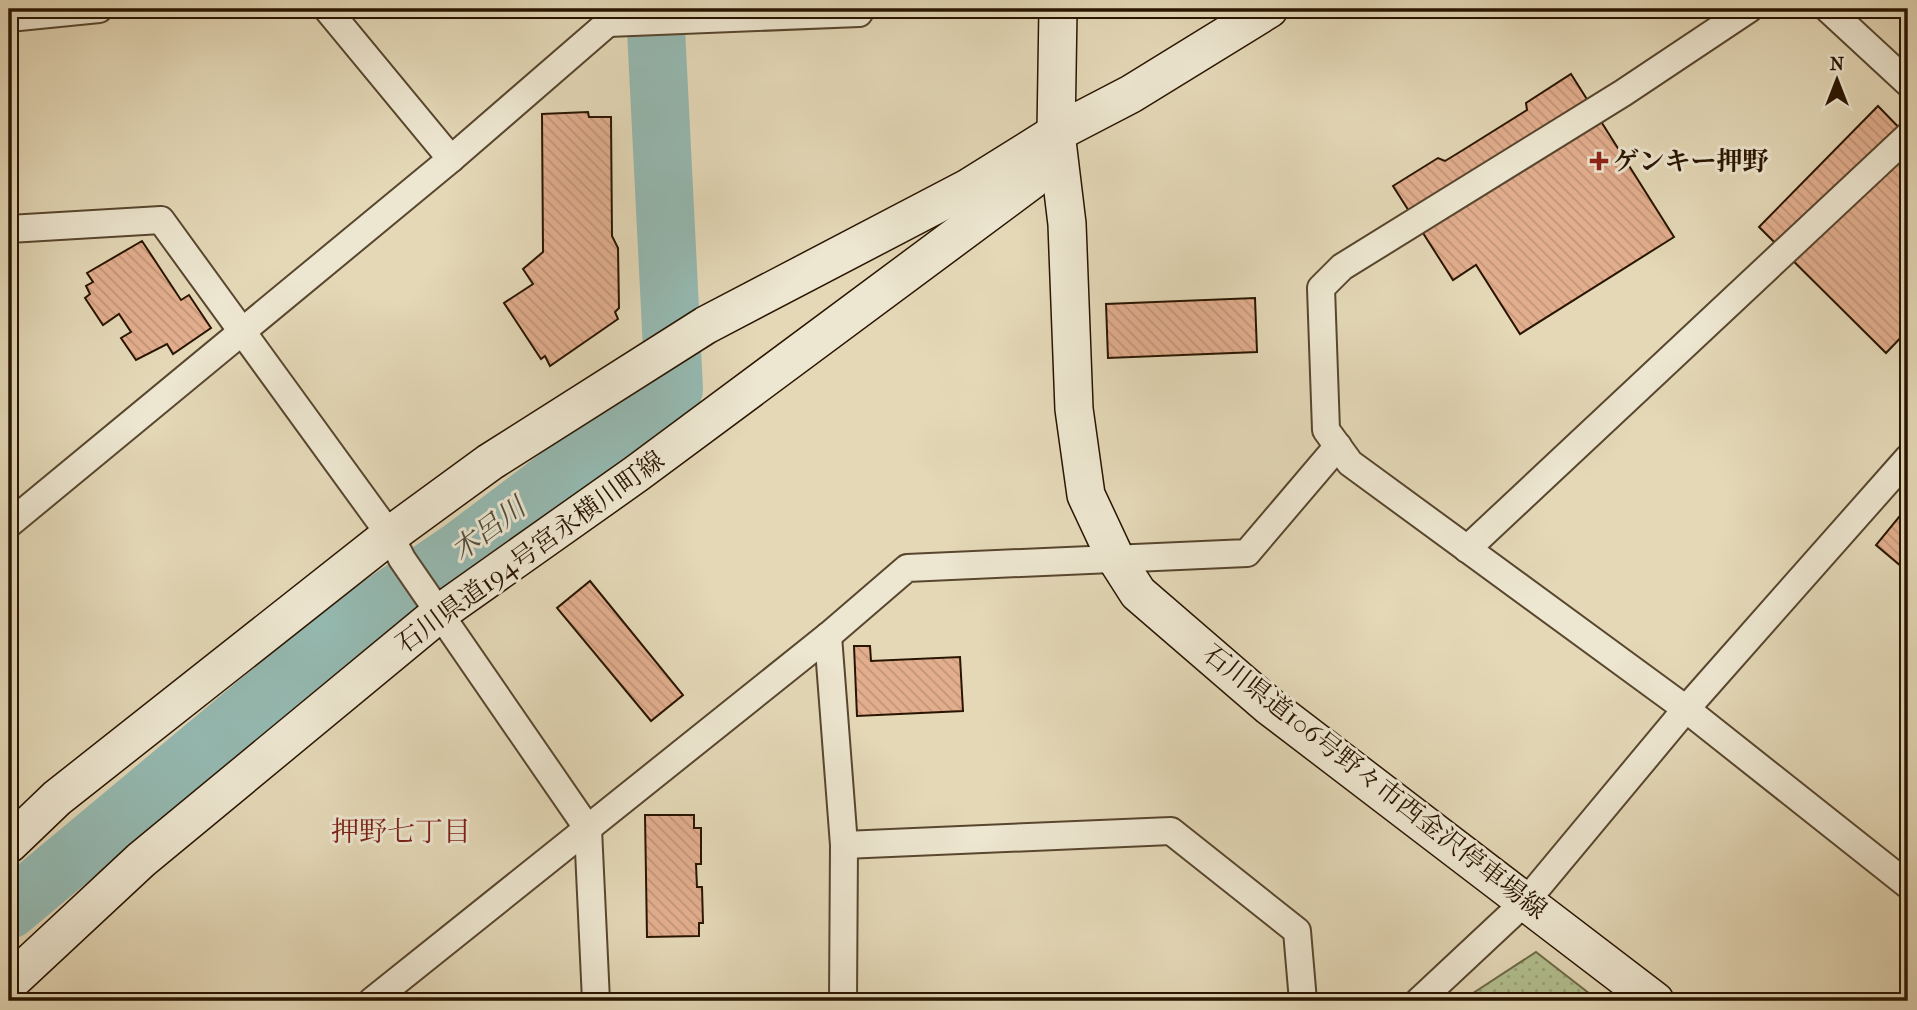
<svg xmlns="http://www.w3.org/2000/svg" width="1917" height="1010" viewBox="0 0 1917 1010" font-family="'IM FELL French Canon','Noto Serif JP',serif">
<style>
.park{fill:url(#park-dots);stroke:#6e6a48;stroke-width:2}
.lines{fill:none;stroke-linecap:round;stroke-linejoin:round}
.river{stroke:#95b9b1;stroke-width:58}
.building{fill:url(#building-back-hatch);stroke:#291501;stroke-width:2}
.minor-casing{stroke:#58462e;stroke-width:30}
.secondary-casing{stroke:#291501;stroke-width:40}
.minor{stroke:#ede6d0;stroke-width:26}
.secondary{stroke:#ede6d0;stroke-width:37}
.poi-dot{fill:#8f2418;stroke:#ede6d0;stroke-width:2.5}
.labels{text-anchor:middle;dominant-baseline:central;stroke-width:6;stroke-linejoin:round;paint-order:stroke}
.poi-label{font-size:26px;font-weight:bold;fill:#291501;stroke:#ede6d0;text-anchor:start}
.street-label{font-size:26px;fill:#291501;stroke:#ede6d0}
.water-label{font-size:28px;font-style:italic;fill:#4f4e3f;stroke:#ede6d0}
.neighbourhood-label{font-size:28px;fill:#7a1f14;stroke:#ede6d0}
</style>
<defs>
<pattern id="park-dots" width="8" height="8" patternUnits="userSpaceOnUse" patternTransform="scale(1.75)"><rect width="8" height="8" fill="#b2bf8f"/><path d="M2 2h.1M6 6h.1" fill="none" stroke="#99a37a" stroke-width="1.8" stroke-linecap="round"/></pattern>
<pattern id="building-back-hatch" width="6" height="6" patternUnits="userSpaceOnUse" patternTransform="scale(1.75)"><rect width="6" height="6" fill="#e2ae8e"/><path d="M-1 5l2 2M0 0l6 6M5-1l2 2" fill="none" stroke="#c29579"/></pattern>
</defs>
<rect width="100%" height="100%" fill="#e4d8b7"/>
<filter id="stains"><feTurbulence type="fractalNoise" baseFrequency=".00286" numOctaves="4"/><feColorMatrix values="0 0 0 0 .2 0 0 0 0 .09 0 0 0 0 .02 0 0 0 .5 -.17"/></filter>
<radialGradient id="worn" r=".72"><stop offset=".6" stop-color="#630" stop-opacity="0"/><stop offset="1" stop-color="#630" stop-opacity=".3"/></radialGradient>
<polygon class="park" points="1536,952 1599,1001 1461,1001"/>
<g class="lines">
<polyline class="river" points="9,910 348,627 462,549 674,389 655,9"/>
</g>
<g class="building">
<polygon points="1571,74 1674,237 1520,334 1476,265 1453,280 1393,186 1438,158 1445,161 1463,150 1527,110 1526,103"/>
<polygon points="1878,106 1908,137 1908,330 1886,353 1759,227"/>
<polygon points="588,112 589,117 611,117 612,236 618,248 619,308 615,312 618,319 550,366 545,356 541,359 504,303 533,284 523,269 543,252 542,114"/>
<polygon points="142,241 181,300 189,295 211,328 173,354 167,344 136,360 121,338 131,332 119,314 103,325 85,298 90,294 86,286 93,282 87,273"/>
<polygon points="1255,298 1257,352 1108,358 1106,304"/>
<polygon points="1908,506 1908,572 1876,545"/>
<polygon points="590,581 683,695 651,721 557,608"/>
<polygon points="854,646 870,646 871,661 960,657 963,711 857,716"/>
<polygon points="645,815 694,815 694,828 701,828 701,864 696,864 697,887 702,887 703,923 699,923 699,936 647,937"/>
</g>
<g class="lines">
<g class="minor-casing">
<g id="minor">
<polyline points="327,9 451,159"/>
<polyline points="1749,9 1623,93 1342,267 1321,288 1326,430 1350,463 1686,709 1908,885"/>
<polyline points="1828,9 1908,83"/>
<polyline points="9,18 99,9"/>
<polyline points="608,23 859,13 859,9"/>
<polyline points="9,229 161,220 390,535 402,559 588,829 596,1001"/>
<polyline points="9,524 451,159 608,23 608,9"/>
<polyline points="1467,549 1908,136"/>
<polyline points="828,636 844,845 843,1001"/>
<polyline points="844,845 1171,831 1297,931 1303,1001"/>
<polyline points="372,1001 828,636 907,568 1247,553 1338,446"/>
<polyline points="1419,1001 1527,900 1686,709 1908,458"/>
</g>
</g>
<g class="secondary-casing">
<g id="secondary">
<polyline points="1058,9 1056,133 1067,224 1074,409 1086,495 1115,557 1138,593 1269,706 1655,1001"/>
<polyline points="9,844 57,798 390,535 490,462 706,325 968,188 1056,133 1131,94 1269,9"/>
<polyline points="9,983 141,860 441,612 636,474 1032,180 1056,134"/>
</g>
</g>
<use href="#minor" class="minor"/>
<use href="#secondary" class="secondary"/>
</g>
<path class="poi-dot" d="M1595.5 150.5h7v7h7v7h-7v7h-7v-7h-7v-7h7z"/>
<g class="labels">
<g class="poi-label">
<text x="1613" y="161">ゲンキー押野</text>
</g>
<g class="street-label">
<text transform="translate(530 552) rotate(-36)">石川県道194号宮永横川町線</text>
<text transform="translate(1375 782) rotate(38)">石川県道106号野々市西金沢停車場線</text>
</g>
<g class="water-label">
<text transform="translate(488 529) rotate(-37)">木呂川</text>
</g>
<g class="neighbourhood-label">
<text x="401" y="831">押野七丁目</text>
</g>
</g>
<rect width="1917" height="1010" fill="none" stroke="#e4d8b7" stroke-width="35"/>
<rect x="10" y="10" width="1896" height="989" fill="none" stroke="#291501" stroke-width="3.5"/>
<rect x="18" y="18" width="1882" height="975" fill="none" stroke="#291501" stroke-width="2"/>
<g transform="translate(1837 80)" stroke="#ede6d0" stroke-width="5" paint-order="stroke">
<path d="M0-5L12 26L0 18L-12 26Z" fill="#291501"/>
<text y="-10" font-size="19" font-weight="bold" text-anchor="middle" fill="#291501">N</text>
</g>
<rect width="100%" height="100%" filter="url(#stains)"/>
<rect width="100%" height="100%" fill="url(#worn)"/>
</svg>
